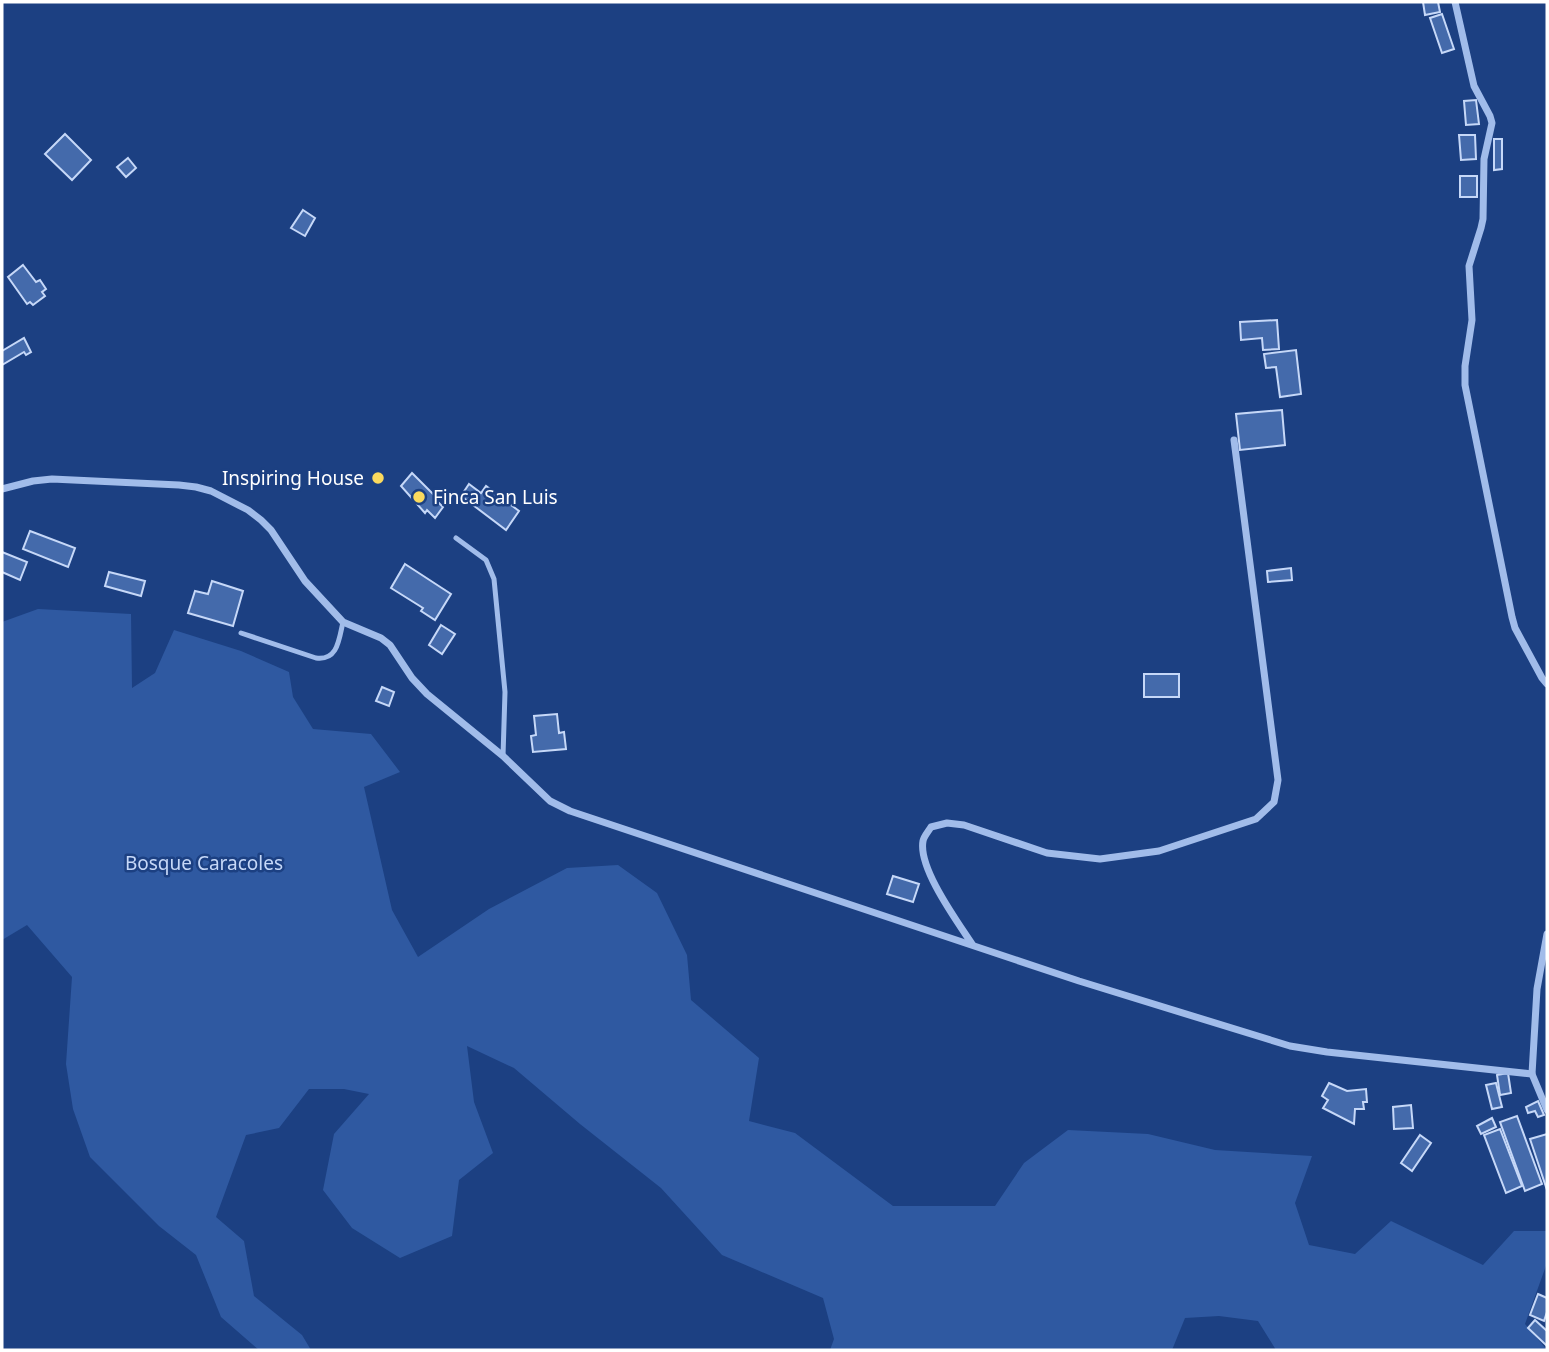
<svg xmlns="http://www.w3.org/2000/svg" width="1549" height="1352" viewBox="0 0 1549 1352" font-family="'Noto Sans',sans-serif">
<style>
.green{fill:#2f59a1}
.building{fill:#446aab;stroke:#c6d8f8;stroke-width:2}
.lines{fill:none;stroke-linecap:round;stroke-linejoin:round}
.service{stroke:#a1bcea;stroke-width:5}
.minor{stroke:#a1bcea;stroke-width:7}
.poi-dot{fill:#fbda5e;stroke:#1c4082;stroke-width:2.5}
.labels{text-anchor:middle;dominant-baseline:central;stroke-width:5;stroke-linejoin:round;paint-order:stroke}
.poi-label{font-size:19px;fill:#fff;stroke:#1c4082;text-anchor:end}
.park-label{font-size:19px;fill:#c6d8f8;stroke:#1c4082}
</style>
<rect width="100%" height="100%" fill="#1c4082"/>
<polygon class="green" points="38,609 131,614 132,688 155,673 174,630 241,651 289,672 293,697 313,729 371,734 400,772 364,787 392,910 418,957 489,909 567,868 618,865 657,893 687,955 691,1000 759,1058 749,1121 795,1133 893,1206 995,1206 1024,1163 1068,1130 1148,1134 1215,1150 1312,1156 1295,1203 1309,1245 1355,1254 1391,1221 1483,1265 1514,1231 1547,1231 1547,1263 1525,1324 1547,1350 1276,1350 1258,1321 1219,1316 1185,1318 1172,1350 830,1350 834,1339 823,1298 722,1255 661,1188 580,1124 514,1068 467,1046 474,1102 493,1153 459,1180 452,1236 400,1258 352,1228 323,1190 334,1134 369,1094 344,1089 309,1089 279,1128 246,1135 216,1217 244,1241 254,1296 302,1335 311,1350 259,1350 221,1317 196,1255 159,1226 90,1157 73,1109 66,1064 72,977 27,925 2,940 2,622"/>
<g class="building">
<polygon points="1423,2 1438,2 1440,12 1425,15"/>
<polygon points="1442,14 1454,49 1442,53 1430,18"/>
<polygon points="1476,100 1479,124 1466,125 1464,101"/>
<polygon points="65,134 91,160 72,180 45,154"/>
<polygon points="1459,135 1475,135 1476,159 1461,160"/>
<polygon points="1494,139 1502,139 1502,169 1494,170"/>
<polygon points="128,158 136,168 126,177 117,167"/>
<rect x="1460" y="176" width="17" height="21"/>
<polygon points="303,210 315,218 305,236 291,228"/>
<polygon points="23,265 36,282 40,280 46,289 42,292 45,296 33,305 30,302 27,304 8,277"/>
<polygon points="1277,320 1279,349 1263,350 1262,338 1241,340 1240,322"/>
<polygon points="24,338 31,352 26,355 24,352 2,365 2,351"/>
<polygon points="1296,350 1301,394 1280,397 1276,367 1266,368 1264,354"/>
<polygon points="1282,410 1285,445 1240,450 1236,414"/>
<polygon points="412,473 436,497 435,499 443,507 435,518 427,510 425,513 401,486"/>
<polygon points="469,484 481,493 486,486 519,511 506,530 461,496"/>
<polygon points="30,531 75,548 68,567 23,549"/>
<polygon points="2,552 27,562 20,580 2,572"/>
<polygon points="405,564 451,594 435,620 421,611 423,608 391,588"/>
<polygon points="1291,568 1292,580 1268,582 1267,571"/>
<polygon points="109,572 145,581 141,596 105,586"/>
<polygon points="212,581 243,591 233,626 188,613 195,591 208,594"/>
<polygon points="441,625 455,634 442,654 429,645"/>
<rect x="1144" y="674" width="35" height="23"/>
<polygon points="382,687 394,692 389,706 376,701"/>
<polygon points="557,714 559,733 564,732 566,749 533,752 531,736 536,735 534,716"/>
<polygon points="893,876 919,884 913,902 887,894"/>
<polygon points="1508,1073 1511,1093 1500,1095 1497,1075"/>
<polygon points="1329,1083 1347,1091 1366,1089 1367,1102 1363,1102 1364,1109 1355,1109 1354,1124 1323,1108 1328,1100 1322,1096"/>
<polygon points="1496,1083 1502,1107 1492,1109 1486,1085"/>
<polygon points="1538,1101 1544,1115 1538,1117 1535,1111 1528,1113 1526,1107"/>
<polygon points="1411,1105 1413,1128 1394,1129 1393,1107"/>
<polygon points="1517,1116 1542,1184 1525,1191 1500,1122"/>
<polygon points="1492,1118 1496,1127 1481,1134 1477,1126"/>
<polygon points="1500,1129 1522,1186 1506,1193 1484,1135"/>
<polygon points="1547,1134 1547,1190 1530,1139"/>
<polygon points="1420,1135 1431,1143 1412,1171 1401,1163"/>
<polygon points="1538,1294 1547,1298 1547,1312 1544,1321 1530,1315"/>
<polygon points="1535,1320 1547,1331 1547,1346 1528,1328"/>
</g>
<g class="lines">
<g class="service">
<polyline points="456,538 486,560 494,579 505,692 503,756"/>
<path d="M 241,633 L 316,658 C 338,661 339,639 343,622"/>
</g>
<g class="minor">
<polyline points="1455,2 1474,86 1490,116 1492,123 1484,159 1483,219 1481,228 1469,266 1472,320 1465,366 1465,385 1512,617 1515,628 1542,678 1547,684"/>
<polyline points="2,489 33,481 52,479 179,485 196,487 211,491 248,510 261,520 271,530 305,581 343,622 381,638 390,645 412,678 427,694 503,756 550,801 570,811 1079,981 1290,1046 1327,1052 1532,1074"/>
<polyline points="1547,934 1537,989 1532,1074 1547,1110"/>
<path d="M 972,944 C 957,921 918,868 923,841 C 924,836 928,832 931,827 L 947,823 L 964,825 L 1047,853 L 1100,859 L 1159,851 L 1256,819 L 1274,802 L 1278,780 L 1234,440"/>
</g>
</g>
<g class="poi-dot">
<circle cx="378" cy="478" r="7"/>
<circle cx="419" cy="497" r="7"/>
</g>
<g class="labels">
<g class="poi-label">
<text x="364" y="478">Inspiring House</text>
<text x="433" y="497" text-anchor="start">Finca San Luis</text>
</g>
<g class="park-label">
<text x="204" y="863">Bosque Caracoles</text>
</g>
</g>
<rect width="1549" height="1352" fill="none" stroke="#ffffff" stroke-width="7"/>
</svg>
